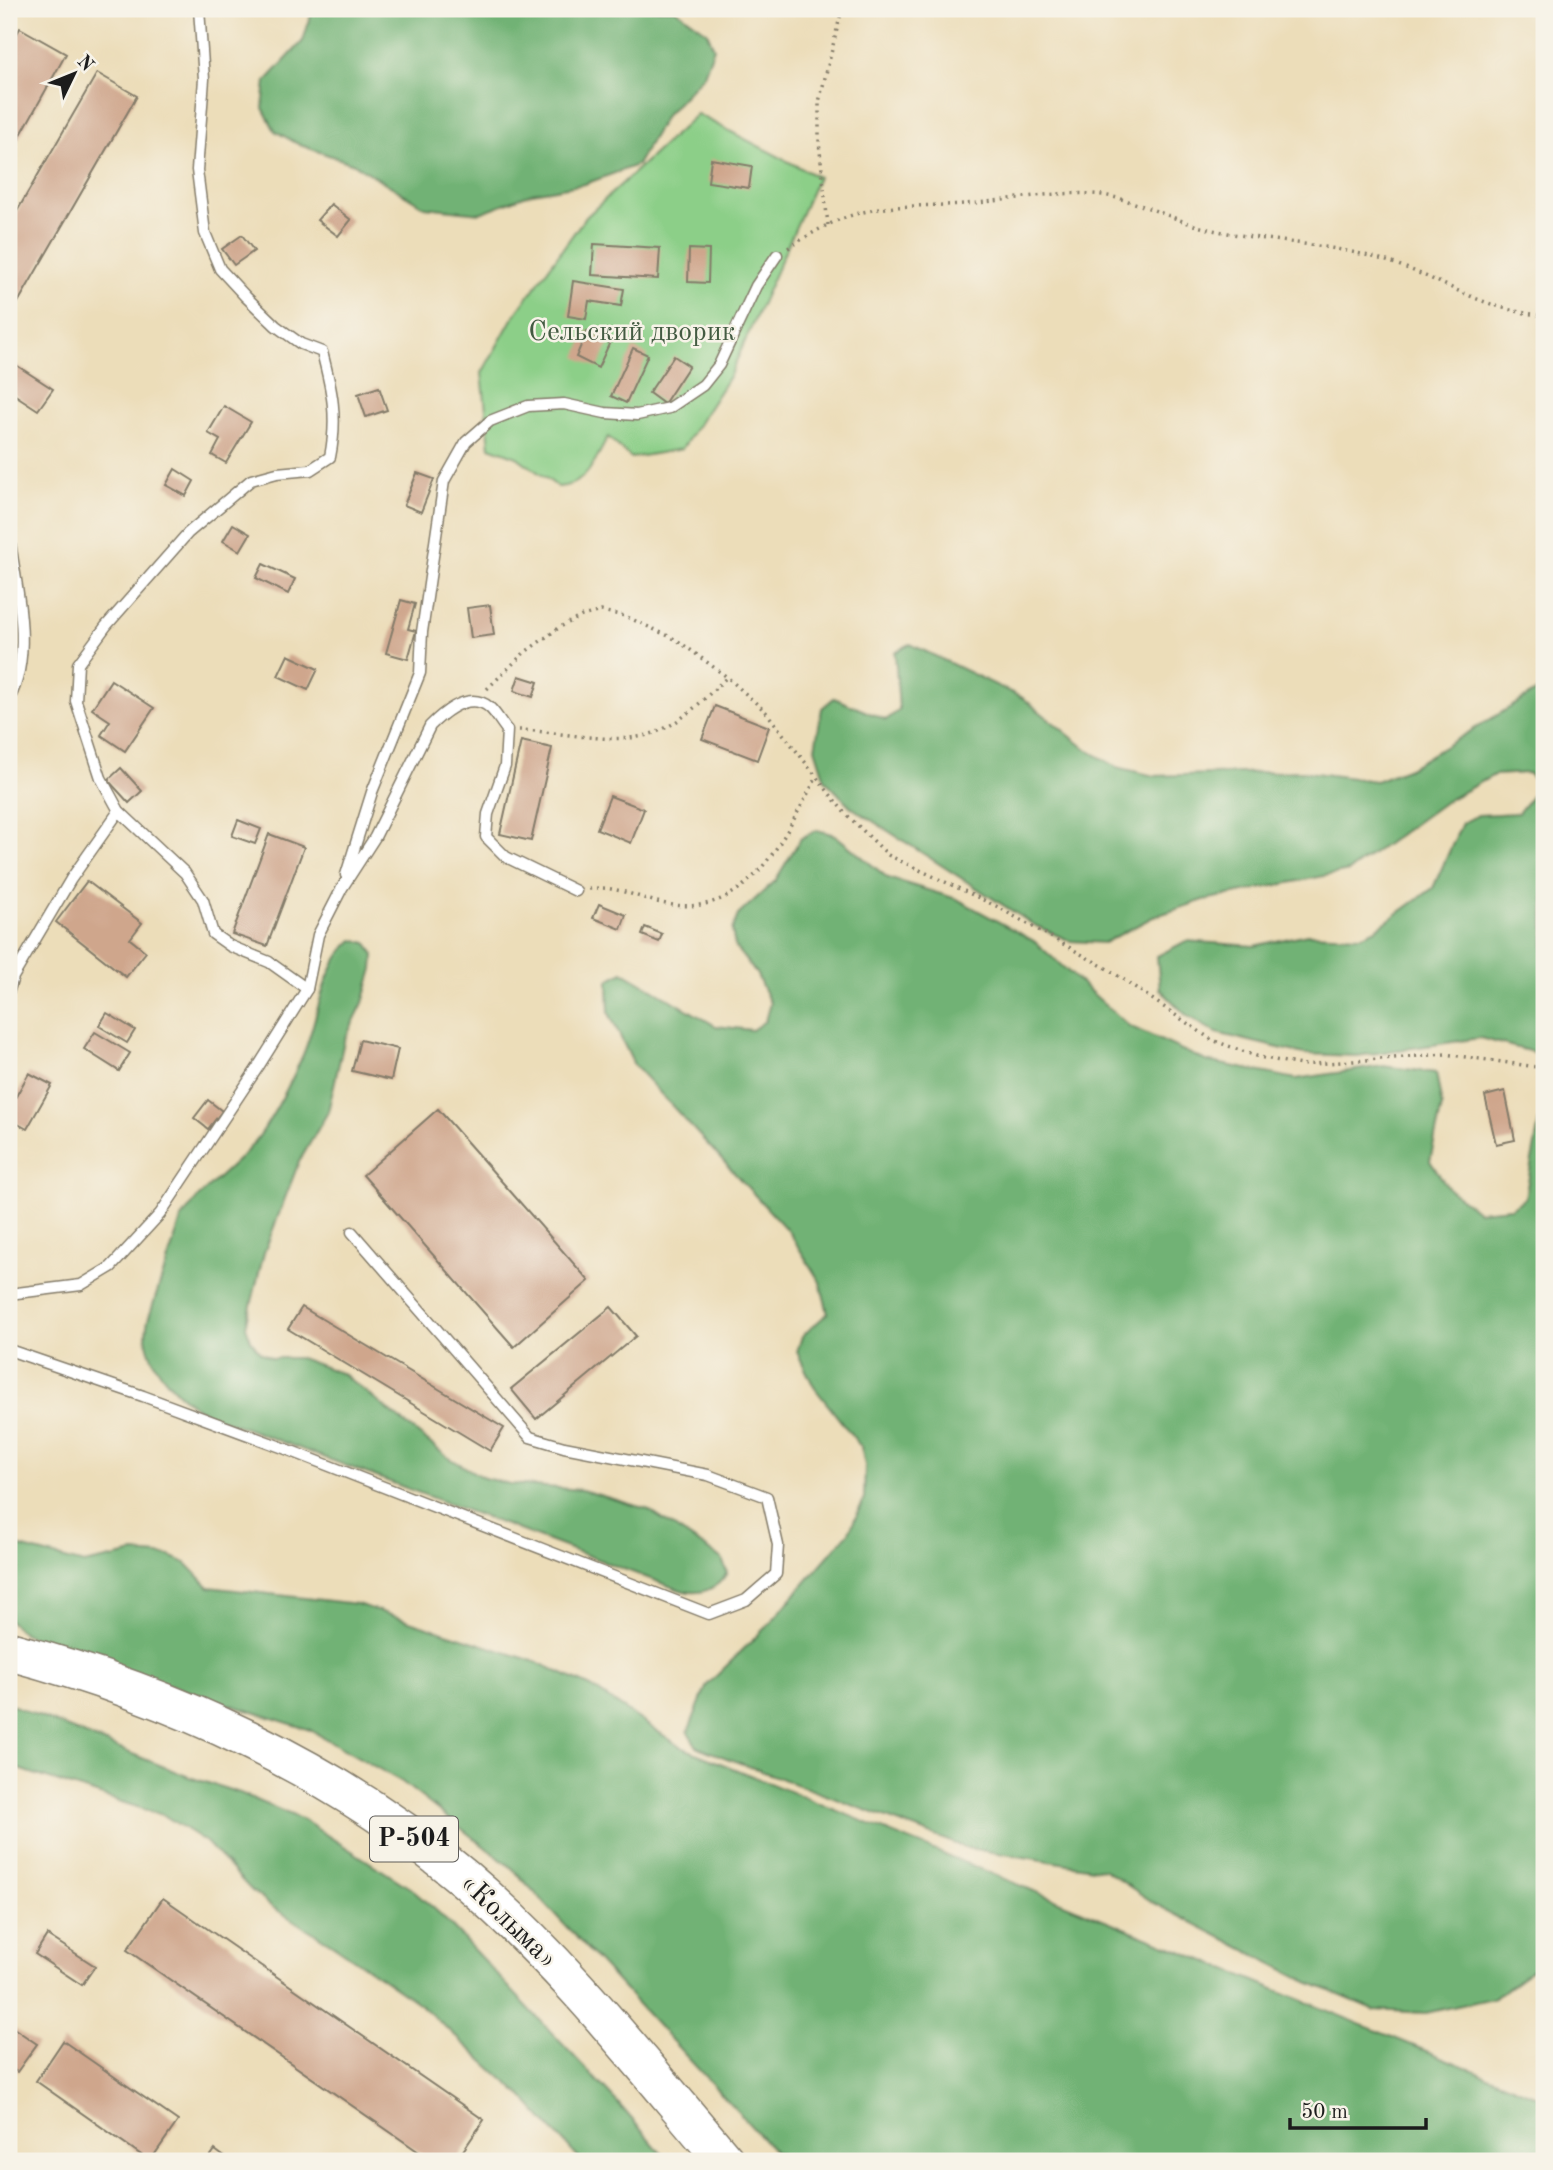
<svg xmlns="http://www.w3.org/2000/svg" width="1553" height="2170" viewBox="0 0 1553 2170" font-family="'Old Standard TT',serif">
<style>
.green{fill:#8ccf88;stroke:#547652;stroke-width:2}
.forest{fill:#71b274;stroke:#466748;stroke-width:2}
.building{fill:#cfa68c}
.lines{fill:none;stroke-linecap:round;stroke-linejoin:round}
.lane-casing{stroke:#847c6a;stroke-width:13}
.highway-casing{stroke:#847c6a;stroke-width:41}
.path{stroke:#847c6a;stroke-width:3.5;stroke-dasharray:2 5;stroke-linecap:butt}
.lane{stroke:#fff;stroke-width:10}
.highway{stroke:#fff;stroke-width:38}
.labels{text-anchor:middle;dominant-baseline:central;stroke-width:5;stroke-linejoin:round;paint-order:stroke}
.shield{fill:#f7f3e8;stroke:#5e5c59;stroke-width:2}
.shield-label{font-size:26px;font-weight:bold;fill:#1c1c1c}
.park-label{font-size:28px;fill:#435b42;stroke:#f7f3e8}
.street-label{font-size:28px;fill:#1c1c1c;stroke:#f7f3e8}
</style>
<rect width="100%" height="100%" fill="#f7f3e8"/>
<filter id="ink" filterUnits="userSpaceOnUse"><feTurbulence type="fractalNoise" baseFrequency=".0143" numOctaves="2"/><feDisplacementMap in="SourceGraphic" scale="14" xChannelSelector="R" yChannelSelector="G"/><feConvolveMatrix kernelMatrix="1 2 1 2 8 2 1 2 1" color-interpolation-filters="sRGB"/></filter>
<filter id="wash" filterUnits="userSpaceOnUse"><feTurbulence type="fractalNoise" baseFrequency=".00686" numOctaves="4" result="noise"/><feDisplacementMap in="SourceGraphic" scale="28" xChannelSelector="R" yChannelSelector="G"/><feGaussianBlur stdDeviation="1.57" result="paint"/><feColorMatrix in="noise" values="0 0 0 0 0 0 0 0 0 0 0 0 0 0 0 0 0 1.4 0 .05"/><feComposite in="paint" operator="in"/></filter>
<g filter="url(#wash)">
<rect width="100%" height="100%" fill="#ecddb9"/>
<path class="green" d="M 697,114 L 818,177 L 730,375 L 682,449 L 631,458 L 608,437 C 595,460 588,485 558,487 L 517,457 L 490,447 L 482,373 L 512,319 L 584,219 Z"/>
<g class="forest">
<polygon points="310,9 675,9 707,32 714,48 704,75 665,116 637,165 585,184 532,193 480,213 425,207 354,164 300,145 275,131 263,108 266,81 303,41 311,15"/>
<polygon points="910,644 1023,698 1086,749 1117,767 1154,776 1300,771 1376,781 1409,768 1544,687 1544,1055 1480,1038 1357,1056 1304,1054 1216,1033 1186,1015 1160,989 1157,956 1186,941 1254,946 1307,934 1361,936 1376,929 1433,888 1462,823 1478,815 1518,813 1540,785 1528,773 1494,775 1446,801 1349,871 1204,900 1153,917 1104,943 1070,941 1034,925 851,807 825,780 815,748 822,708 834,698 886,720 899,710 895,652"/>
<polygon points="817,830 835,835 888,878 957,899 1034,941 1129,1026 1206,1061 1296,1079 1383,1066 1436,1073 1442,1106 1430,1161 1450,1190 1478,1211 1511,1208 1525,1198 1541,1112 1544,1110 1544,1961 1493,1998 1426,2013 1375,2010 1308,1982 1154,1903 1105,1870 967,1848 697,1747 688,1732 707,1685 771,1622 849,1532 864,1499 865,1465 861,1447 814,1387 797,1352 802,1336 828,1313 820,1282 789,1232 634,1065 609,1013 608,980 623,972 716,1026 752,1030 765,1021 770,1003 756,973 735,947 732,930 738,915 775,881 801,838"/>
<path d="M 353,940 L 367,943 L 374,955 L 373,969 L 363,1003 L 344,1041 L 328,1112 L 299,1162 L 264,1253 L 246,1326 L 251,1340 L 260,1352 L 272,1358 L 300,1358 L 343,1374 L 446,1456 L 484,1478 L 510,1484 L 582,1490 L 647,1509 L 722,1559 L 727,1573 C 717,1590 699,1596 680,1590 L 210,1415 C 182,1402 150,1370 146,1337 C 146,1332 147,1325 148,1320 L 181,1220 C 203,1183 246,1162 267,1124 C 280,1103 292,1080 302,1057 C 319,1019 320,968 353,940 Z"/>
<polygon points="9,1544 84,1564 135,1553 170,1556 186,1563 209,1587 357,1604 539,1663 591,1687 681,1747 1544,2099 1544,2161 795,2161 775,2152 513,1869 402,1782 310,1730 51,1648 19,1630 9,1620"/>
<polygon points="9,1704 189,1777 240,1793 303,1820 410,1888 439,1913 617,2102 668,2161 581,2161 522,2096 421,2005 332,1944 272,1907 251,1890 206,1842 165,1816 9,1766"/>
</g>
<g id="blocks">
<g class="building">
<polygon points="20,28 66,54 9,156 9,48"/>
<polygon points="97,73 137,96 9,318 9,225"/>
<polygon points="711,159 752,166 749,188 708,182"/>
<polygon points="331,204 351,220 338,236 317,220"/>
<polygon points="242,235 254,251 234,265 222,249"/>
<polygon points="594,244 660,248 658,279 592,275"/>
<polygon points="689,249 709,250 708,283 688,282"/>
<polygon points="573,281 624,289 621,306 589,301 586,319 568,316"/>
<polygon points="587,331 610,342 598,368 576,357"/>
<polygon points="633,348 648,355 626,403 611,396"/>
<polygon points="674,356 689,366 664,404 649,393"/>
<polygon points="16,365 53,389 38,410 9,391 9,376"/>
<polygon points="379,387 387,410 366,417 358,394"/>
<polygon points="224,406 251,422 226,463 212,455 220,440 208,433"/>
<polygon points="175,469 194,481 186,496 166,485"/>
<polygon points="417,473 434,479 421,512 404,505"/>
<polygon points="233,524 250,534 240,551 223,541"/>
<polygon points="263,564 295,579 288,594 256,578"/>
<polygon points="401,600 415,604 408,629 416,631 408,659 386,653"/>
<polygon points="490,605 494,635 471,638 467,608"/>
<polygon points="288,655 318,669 308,690 278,676"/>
<polygon points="519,676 538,682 533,697 514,691"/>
<polygon points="111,680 154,708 125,751 101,735 110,721 92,709"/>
<polygon points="715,706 769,727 757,760 702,739"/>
<polygon points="521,741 552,748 531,841 500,834"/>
<polygon points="121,768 142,791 129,803 108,780"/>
<polygon points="610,796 644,809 631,843 597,829"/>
<polygon points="238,820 261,829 255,844 232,836"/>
<polygon points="269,834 304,847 267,946 232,934"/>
<polygon points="87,881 142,923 130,939 146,952 126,977 56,922"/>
<polygon points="599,904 626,915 621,929 593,918"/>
<polygon points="645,927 662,934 659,942 642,935"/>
<polygon points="107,1013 135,1030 127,1043 99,1026"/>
<polygon points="95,1032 130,1053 119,1071 84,1049"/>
<polygon points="360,1040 398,1049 391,1080 352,1071"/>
<polygon points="29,1073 52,1085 27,1129 9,1119 9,1109"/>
<polygon points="1505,1091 1515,1140 1496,1144 1485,1096"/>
<polygon points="208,1100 222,1111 208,1129 194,1118"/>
<polygon points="438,1109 589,1281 514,1347 363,1175"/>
<polygon points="302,1307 504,1428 490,1451 288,1329"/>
<polygon points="611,1307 636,1336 536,1419 511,1389"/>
<polygon points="163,1898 484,2120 456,2161 432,2161 127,1950"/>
<polygon points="47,1935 95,1966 82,1985 35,1954"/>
<polygon points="9,2025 37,2044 17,2072 9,2067"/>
<polygon points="63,2041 178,2121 150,2161 36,2081"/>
<polygon points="215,2150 230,2161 207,2161"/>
</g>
</g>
</g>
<g filter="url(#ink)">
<use href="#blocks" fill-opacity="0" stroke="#847c6a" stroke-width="2"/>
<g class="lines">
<g class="lane-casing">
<g id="lane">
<path d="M 199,9 L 204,79 L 197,170 L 205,233 L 220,269 L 246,297 L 276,326 L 301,344 L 322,352 C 332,390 338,417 330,457 L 310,470 L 277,473 L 251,480 L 188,533 L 106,626 L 78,664 L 76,701 L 101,778 L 119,811 L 185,873 L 203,900 L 213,934 L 230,946 L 269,962 L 307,989"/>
<path d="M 9,536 C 16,585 34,654 9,699"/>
<polyline points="346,875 372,792 420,673 422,632 444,481 466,442 490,421 528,406 564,404 605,413 637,415 669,408 703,385 719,365 756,286 777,255"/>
<polyline points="9,990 13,977 71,879 119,811"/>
<path d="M 9,1294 L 81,1285 L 111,1267 L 160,1214 L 258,1067 L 307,989 L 318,935 L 342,888 L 375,837 L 430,726 C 445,711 469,691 489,707 C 496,713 501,723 507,730 L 505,766 L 488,814 L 486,837 L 506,857 L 576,891"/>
<polyline points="9,1350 143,1396 281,1447 709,1614 746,1600 776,1574 778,1545 767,1497 708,1475 564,1447 530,1437 352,1232"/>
</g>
</g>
<g class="highway-casing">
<path id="highway" d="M 9,1651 C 173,1695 333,1768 464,1878 C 562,1961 642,2064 725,2161"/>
</g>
<g class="path">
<polyline points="828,225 819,142 819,102 842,9"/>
<path d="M 788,248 C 806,237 824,225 844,218 C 882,203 924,207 964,204 C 1010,201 1072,186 1117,198 C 1150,206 1180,223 1213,230 C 1268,242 1325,243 1380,259 C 1436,275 1484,312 1544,315"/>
<polyline points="487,689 524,653 560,627 582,616 601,611 625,616 677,640 727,677 766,712 844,812 888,855 996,906 1111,971 1212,1040 1259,1057 1301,1065 1445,1054 1544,1068"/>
<path d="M 519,730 C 560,731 621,748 659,731 C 686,719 706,697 727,677"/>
<path d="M 589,889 C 617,884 640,900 667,904 C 751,919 783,837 817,777"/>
</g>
<use href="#lane" class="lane"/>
<use href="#highway" class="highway"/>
</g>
</g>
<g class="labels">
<rect class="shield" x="370" y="1816.5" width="88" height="45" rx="5"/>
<g class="shield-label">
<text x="414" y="1839">Р-504</text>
</g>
<g class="park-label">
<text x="632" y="333">Сельский дворик</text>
</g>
<g class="street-label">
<text transform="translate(508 1922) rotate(44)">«Колыма»</text>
</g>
</g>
<rect width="1553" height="2170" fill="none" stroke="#f7f3e8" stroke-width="35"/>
<g transform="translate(74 74) rotate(47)" stroke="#f7f3e8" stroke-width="5" paint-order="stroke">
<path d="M0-5L12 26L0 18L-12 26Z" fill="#1c1c1c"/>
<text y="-10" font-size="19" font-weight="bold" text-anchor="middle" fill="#1c1c1c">N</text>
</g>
<path d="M1290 2118v10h136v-10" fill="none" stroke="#1c1c1c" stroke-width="3.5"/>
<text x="1301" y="2118" font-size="21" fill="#1c1c1c" stroke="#f7f3e8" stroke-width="5" paint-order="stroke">50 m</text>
</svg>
